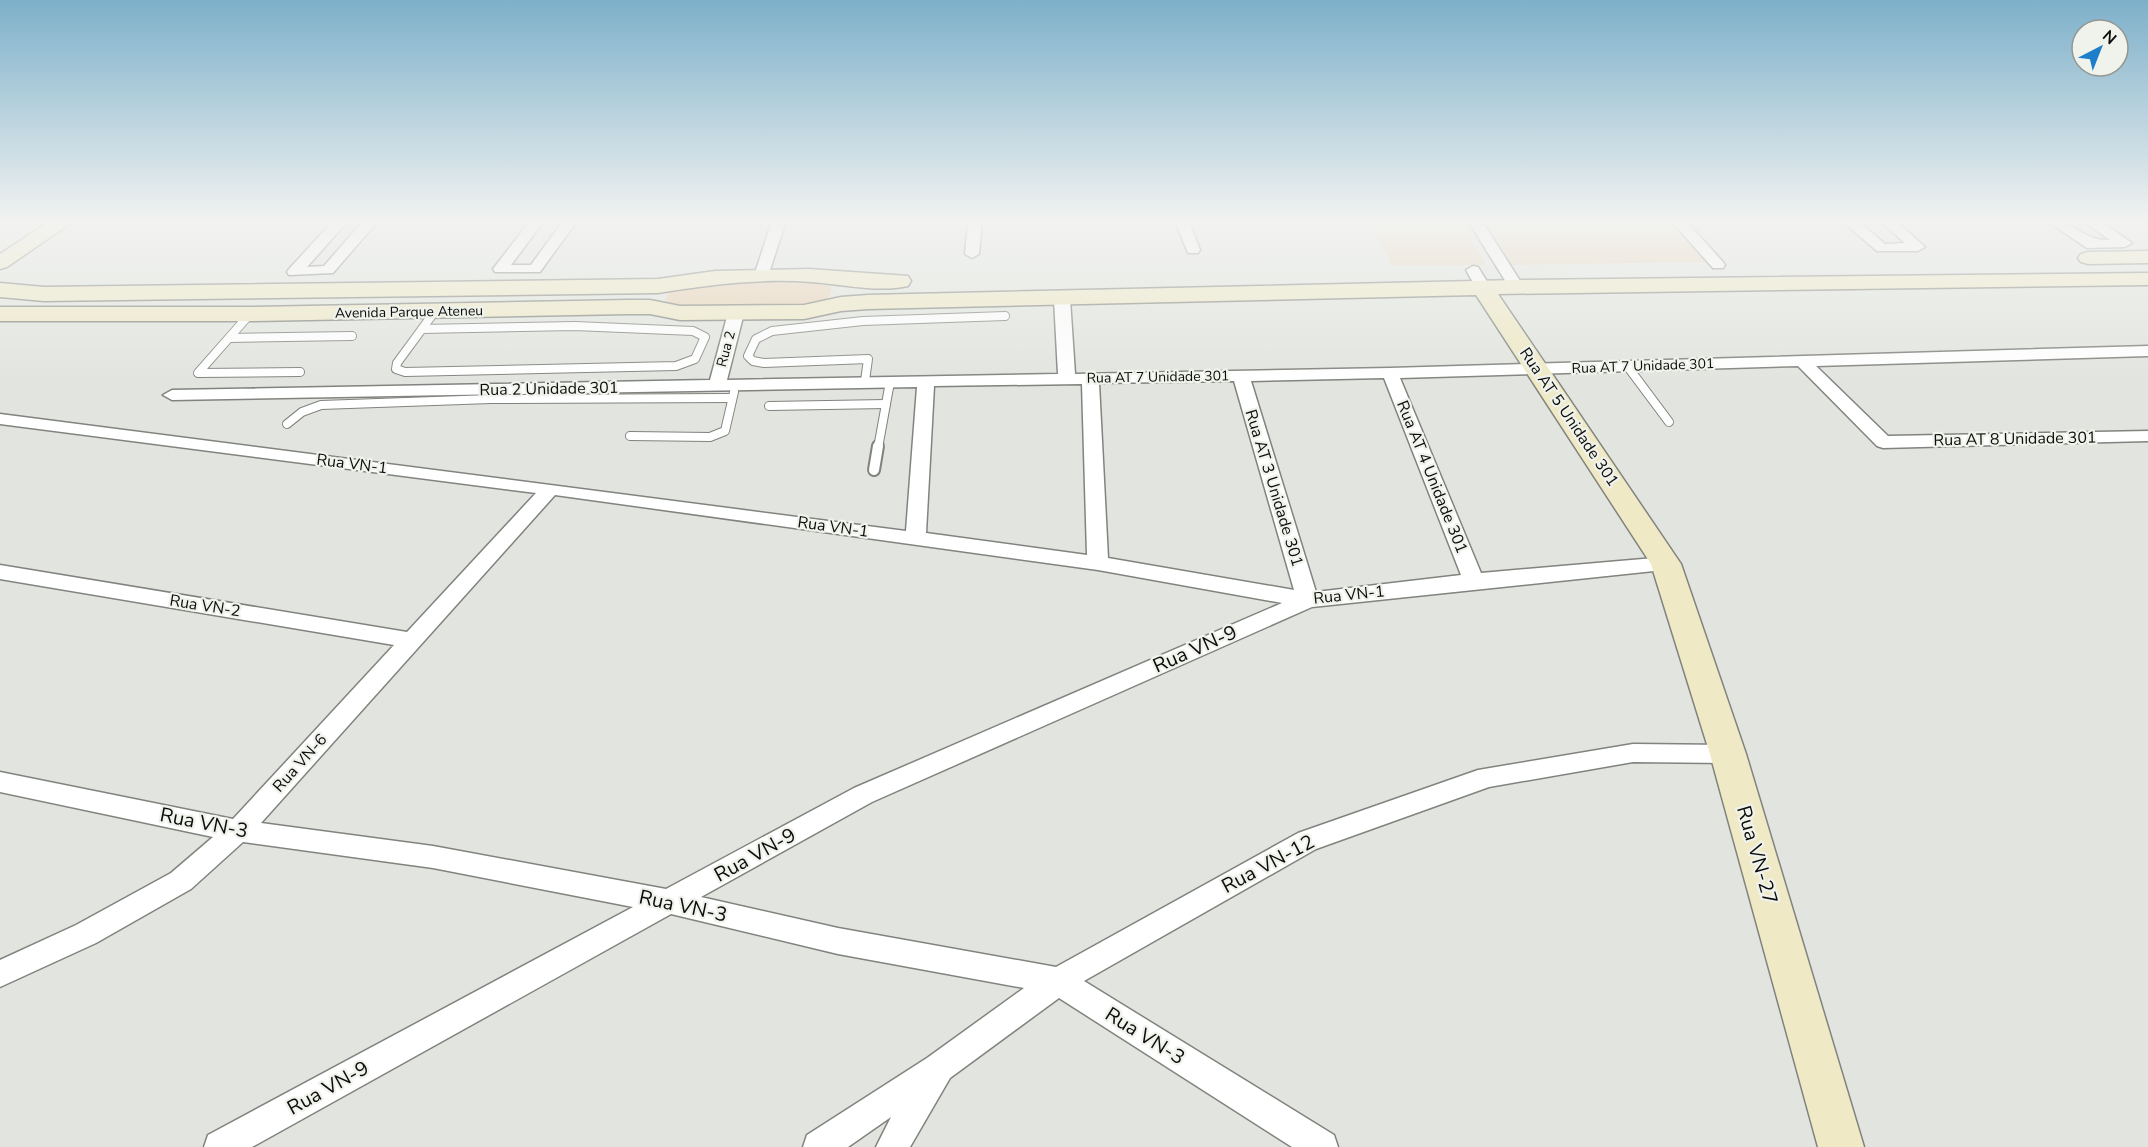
<svg xmlns="http://www.w3.org/2000/svg" width="2148" height="1147" viewBox="0 0 2148 1147" font-family="'Nunito Sans',sans-serif">
<style>
.green{fill:#e9d3b6}
.lines{fill:none;stroke-linecap:round;stroke-linejoin:round}
.lane-far1-casing{stroke:#81837e;stroke-width:10}
.lane-casing{stroke:#81837e;stroke-width:14}
.street-casing{stroke:#81837e;stroke-width:3}
.secondary-casing{stroke:#81837e;stroke-width:3}
.lane-far1{stroke:#fff;stroke-width:8}
.lane{stroke:#fff;stroke-width:10}
.street{fill:#fff;fill-rule:evenodd}
.secondary{fill:#efe9c6;fill-rule:evenodd}
.labels{text-anchor:middle;dominant-baseline:central;stroke-width:4.5;stroke-linejoin:round;paint-order:stroke}
.far-street-label{font-size:14px;fill:#0c0d0b;stroke:#f0f2ec}
.street-label{font-size:16px;fill:#0c0d0b;stroke:#f0f2ec}
.near-street-label{font-size:20px;fill:#0c0d0b;stroke:#f0f2ec}
</style>
<rect width="100%" height="100%" fill="#e2e5df"/>
<g class="green">
<polygon points="1367,221 1460,221 1486,265 1392,265"/>
<polygon points="1480,221 1670,221 1707,262 1509,265"/>
<polygon points="810,279 824,282 832,289 829,297 819,304 683,310 665,301 670,290 681,284"/>
</g>
<g class="lines">
<g class="lane-far1-casing">
<g id="lane-far1">
<polyline points="250,314 198,373 300,372"/>
<polygon points="575,326 693,331 705,337 695,359 676,366 405,372 396,369 397,363 422,329"/>
<polyline points="422,329 435,311"/>
<polyline points="230,338 352,336"/>
<polyline points="1628,367 1669,422"/>
<polyline points="865,381 868,359 764,363 753,361 748,356 756,339 772,331 863,321 1005,316"/>
<polyline points="769,406 886,404"/>
<polyline points="287,424 302,412 321,405 491,399 732,398"/>
<polyline points="630,436 710,437 725,431 734,392"/>
<polyline points="878,448 890,382"/>
</g>
</g>
<g class="lane-casing">
<polyline id="lane" points="874,470 878,446"/>
</g>
<g class="street-casing">
<g id="street">
<polygon points="333,221 348,221 307,267 324,266 363,221 378,221 333,273 289,275 287,272 289,269"/>
<polygon points="530,221 544,221 511,265 531,265 563,221 577,221 540,272 495,272 493,269"/>
<polygon points="772,221 786,221 768,276 761,280 754,276"/>
<polygon points="968,221 982,221 979,254 972,258 965,254"/>
<polygon points="1175,221 1189,221 1200,250 1198,253 1188,253"/>
<polygon points="1468,221 1482,221 1524,287 1521,290 1511,290"/>
<polygon points="1671,221 1686,221 1723,262 1725,265 1723,268 1713,268"/>
<polygon points="1842,221 1858,221 1885,244 1905,243 1880,221 1896,221 1925,247 1918,251 1877,251"/>
<path d="M 2047,221 C 2078,221 2081,241 2110,240 L 2083,221 L 2100,221 L 2132,243 L 2125,247 L 2087,248 Z"/>
<polygon points="1473,266 1478,267 1491,288 1488,291 1483,293 1478,291 1466,270"/>
<path d="M 1062,294 L 1070,299 L 1075,374 L 1390,368 L 2148,346 L 2148,356 L 1816,366 L 1888,436 L 2148,431 L 2148,441 L 1883,448 L 1877,446 L 1798,366 L 1400,378 L 1481,573 L 1666,557 L 1673,559 L 1676,564 L 1673,569 L 1312,607 L 872,802 L 701,897 L 838,928 L 1056,967 L 1298,833 L 1478,770 L 1633,744 L 1728,745 L 1737,747 L 1740,754 L 1737,761 L 1728,763 L 1633,762 L 1489,787 L 1316,849 L 1084,981 L 1334,1135 L 1338,1147 L 1292,1147 L 1059,998 L 950,1078 L 910,1147 L 876,1147 L 891,1117 L 848,1147 L 803,1147 L 807,1135 L 927,1058 L 1024,988 L 838,954 L 671,914 L 252,1147 L 204,1147 L 208,1135 L 633,907 L 433,868 L 243,842 L 191,889 L 96,943 L 0,987 L 0,960 L 76,925 L 171,873 L 213,837 L 0,792 L 0,772 L 233,819 L 394,645 L 0,579 L 0,565 L 407,632 L 536,493 L 0,424 L 0,414 L 906,531 L 917,387 L 172,400 L 163,395 L 172,390 L 710,380 L 728,313 L 736,308 L 744,313 L 727,380 L 1058,374 L 1054,299 ZM 1384,378 L 1461,575 L 1316,592 L 1251,381 ZM 1234,381 L 1294,590 L 1108,558 L 1099,383 ZM 1082,384 L 1087,555 L 926,533 L 934,386 ZM 555,495 L 1098,570 L 1282,603 L 854,788 L 666,889 L 433,846 L 261,823 Z"/>
</g>
</g>
<g class="secondary-casing">
<g id="secondary">
<polygon points="50,221 74,221 7,267 0,269 0,254"/>
<polygon points="2148,251 2148,263 2088,264 2081,262 2078,258 2081,254 2088,252"/>
<path d="M 809,269 L 908,276 L 911,281 L 908,286 C 876,293 842,284 811,282 C 760,278 708,285 658,293 L 44,301 L 0,297 L 0,283 L 44,287 L 658,279 L 715,271 Z"/>
<polygon points="2148,273 2148,285 1498,294 1681,564 1746,754 1864,1147 1818,1147 1710,754 1651,564 1476,295 868,309 841,311 804,319 680,320 650,314 628,314 250,321 0,321 0,307 250,307 628,300 650,300 680,306 804,305 841,297 868,295 1516,280"/>
</g>
</g>
<use href="#lane-far1" class="lane-far1"/>
<use href="#lane" class="lane"/>
<use href="#street" class="street"/>
<use href="#secondary" class="secondary"/>
</g>
<linearGradient id="sky" x2="0" y2="1"><stop stop-color="#7db0ca"/><stop offset="0.58" stop-color="#f2f3f1"/><stop offset="1" stop-color="#f2f3f1" stop-opacity="0"/></linearGradient>
<rect width="2148" height="382" fill="url(#sky)"/>
<g class="labels">
<g class="far-street-label">
<text transform="translate(409 312) rotate(-1)">Avenida Parque Ateneu</text>
<text transform="translate(726 349) rotate(-75)">Rua 2</text>
<text transform="translate(1643 366) rotate(-2)">Rua AT 7 Unidade 301</text>
<text transform="translate(1158 377) rotate(-1)">Rua AT 7 Unidade 301</text>
</g>
<g class="street-label">
<text transform="translate(549 389) rotate(-1)">Rua 2 Unidade 301</text>
<text transform="translate(1569 417) rotate(56)">Rua AT 5 Unidade 301</text>
<text transform="translate(2015 439) rotate(-1)">Rua AT 8 Unidade 301</text>
<text transform="translate(352 464) rotate(7)">Rua VN-1</text>
<text transform="translate(1432 477) rotate(68)">Rua AT 4 Unidade 301</text>
<text transform="translate(1274 488) rotate(73)">Rua AT 3 Unidade 301</text>
<text transform="translate(833 527) rotate(8)">Rua VN-1</text>
<text transform="translate(1349 595) rotate(-6)">Rua VN-1</text>
<text transform="translate(205 606) rotate(9)">Rua VN-2</text>
<text transform="translate(300 763) rotate(-48)">Rua VN-6</text>
</g>
<g class="near-street-label">
<text transform="translate(1195 649) rotate(-24)">Rua VN-9</text>
<text transform="translate(204 823) rotate(11)">Rua VN-3</text>
<text transform="translate(755 855) rotate(-29)">Rua VN-9</text>
<text transform="translate(1757 855) rotate(74)">Rua VN-27</text>
<text transform="translate(1268 864) rotate(-28)">Rua VN-12</text>
<text transform="translate(683 906) rotate(12)">Rua VN-3</text>
<text transform="translate(1145 1036) rotate(32)">Rua VN-3</text>
<text transform="translate(328 1088) rotate(-29)">Rua VN-9</text>
</g>
</g>
<g transform="translate(2100 48) rotate(42)"><circle r="28" fill="#f0f2ec" stroke="#959692" stroke-width="1.5"/>
<path d="M0-4.5L10 22L0 15L-10 22Z" fill="#1f7eca"/>
<text y="-9" font-size="16" font-weight="bold" text-anchor="middle" fill="#0c0d0b">N</text>
</g>
</svg>
